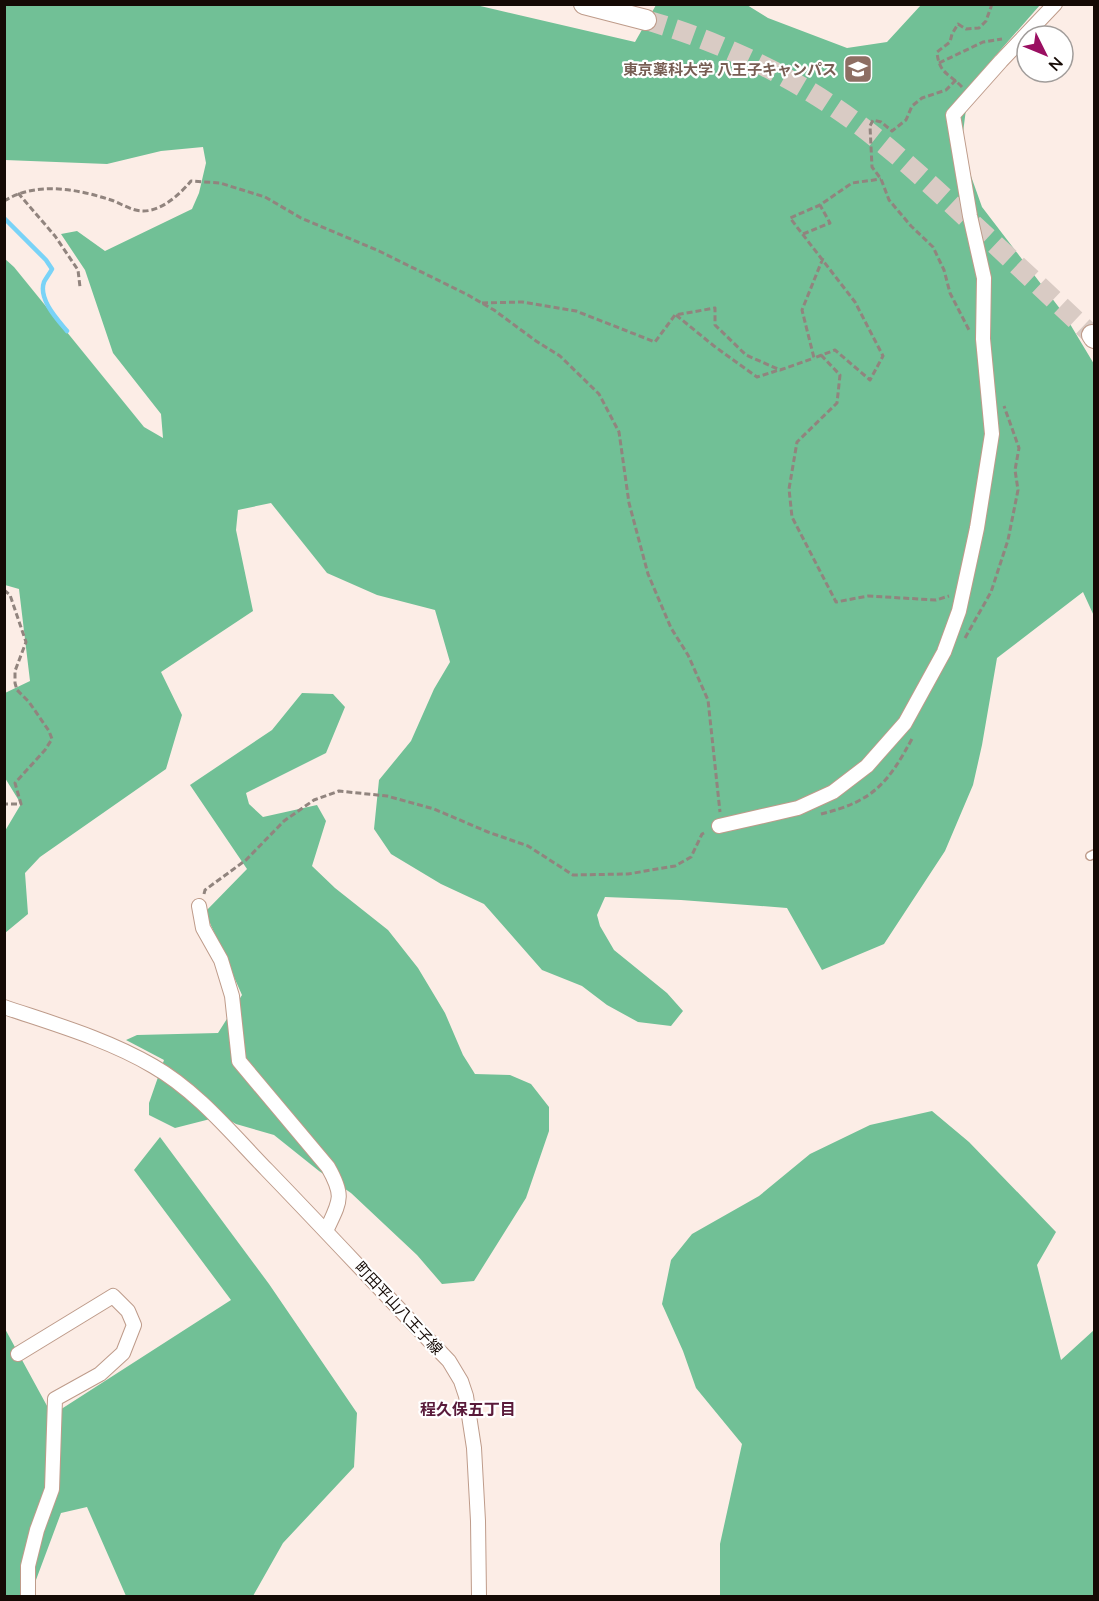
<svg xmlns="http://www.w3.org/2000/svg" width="1099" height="1601" viewBox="0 0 1099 1601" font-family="Mulish,'Noto Sans JP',sans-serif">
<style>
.forest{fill:#71c096}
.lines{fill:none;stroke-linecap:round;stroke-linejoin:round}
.stream{stroke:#79d3f7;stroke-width:4.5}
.secondary-tunnel{stroke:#d9cbc4;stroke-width:20;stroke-dasharray:20 10;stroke-linecap:butt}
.service-casing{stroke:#be9b8a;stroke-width:10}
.minor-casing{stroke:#be9b8a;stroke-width:16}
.secondary-casing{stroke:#be9b8a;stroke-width:22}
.path{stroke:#91847e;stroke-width:3;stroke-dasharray:6 3;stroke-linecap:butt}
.service{stroke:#fff;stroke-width:7}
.minor{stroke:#fff;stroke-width:14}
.secondary{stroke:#fff;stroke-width:20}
.labels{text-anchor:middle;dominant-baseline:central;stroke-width:4.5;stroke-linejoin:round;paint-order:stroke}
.education-label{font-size:15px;font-weight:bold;fill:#785e54;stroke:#fff;text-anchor:end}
.street-label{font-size:15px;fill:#150a05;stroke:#fff}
.neighbourhood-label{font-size:16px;font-weight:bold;fill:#591a3a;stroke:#fff}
</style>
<rect width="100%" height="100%" fill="#fcede6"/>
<g class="forest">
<polygon points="5,5 476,5 635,42 656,5 747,5 768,18 847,48 887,42 921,5 1040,5 969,86 961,148 982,207 1064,314 1094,364 1094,616 1083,592 997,658 982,745 973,785 945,851 884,944 822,970 787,908 681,900 605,897 597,915 600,926 614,950 667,993 683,1011 671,1026 638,1022 607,1005 582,986 542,970 484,904 441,884 391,854 374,829 379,780 411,741 434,689 450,662 435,610 377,595 327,573 271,503 238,510 236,530 253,611 161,672 182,715 166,769 40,857 25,873 28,914 5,933 5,831 21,804 5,778 5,693 30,681 19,589 5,585 4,258 14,267 144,427 163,438 161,414 113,353 85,270 61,234 77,231 105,251 192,209 199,193 206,163 203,147 161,151 107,164 5,160"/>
<polygon points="302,693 333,694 345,707 326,753 246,793 249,804 263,817 317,805 326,821 312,866 335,888 388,930 418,968 445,1013 463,1055 475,1074 510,1075 531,1084 549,1107 549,1131 526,1198 474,1281 442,1284 417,1255 351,1193 319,1171 274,1135 236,1124 222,1116 175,1128 149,1115 149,1103 164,1060 126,1040 137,1035 218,1033 242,995 205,912 247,869 190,785 272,730"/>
<polygon points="932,1111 969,1142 1056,1232 1037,1265 1061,1360 1094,1330 1094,1596 720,1596 720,1544 742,1444 696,1388 683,1351 662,1304 671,1260 692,1234 759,1196 810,1154 870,1125"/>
<polygon points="160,1137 269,1284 357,1413 354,1467 283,1543 253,1596 126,1596 87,1507 61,1513 30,1596 5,1596 4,1327 52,1415 231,1300 134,1170"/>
</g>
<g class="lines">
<path class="stream" d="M 4,218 L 46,260 L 52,269 C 50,273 46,278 44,282 C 38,299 57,319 67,331"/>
<path class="secondary-tunnel" d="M 646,20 C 721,42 791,75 854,121 C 896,152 934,188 972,223 C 1012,260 1052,298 1092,335"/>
<g class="service-casing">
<polyline id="service" points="1090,856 1094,854"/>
</g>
<g class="minor-casing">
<g id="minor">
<polyline points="719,826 798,808 833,792 867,766 905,723 944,652 959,611 977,528 992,434 983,339 984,278 970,216 953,115 1001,61 1055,4"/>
<path d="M 199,906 L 203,928 L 221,960 L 232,996 L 239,1061 L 328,1167 C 345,1197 340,1201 326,1231"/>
<path d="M 4,1007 C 54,1024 107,1039 153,1066 C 197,1091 232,1134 267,1170 C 328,1233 388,1298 449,1361 L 461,1381 L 466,1396 L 474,1448 L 478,1521 L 479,1596"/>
<polyline points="18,1354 113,1296 128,1311 134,1325 123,1353 100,1374 55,1399 52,1489 37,1530 28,1566 28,1596"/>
</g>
</g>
<g class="secondary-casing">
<g id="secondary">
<polyline points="584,4 646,20"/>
<polyline points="1092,335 1094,338"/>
</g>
</g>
<g class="path">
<polyline points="939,63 983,42 1002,39"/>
<polyline points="956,80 946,90 922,98 912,106 906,120 892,131 881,122 873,120 870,126 872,167 881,179 889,200 911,226 933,247 944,270 950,293 969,330"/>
<path d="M 962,87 C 949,73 939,74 937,52 L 950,42 L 952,34 L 958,24 L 966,29 L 979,28 L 986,21 L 992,4"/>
<polyline points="18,193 55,236 78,270 80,287"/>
<path d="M 4,201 C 37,181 77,189 111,200 C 120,203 132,211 142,211 C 161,212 180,194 191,181 L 220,183 L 265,197 L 301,218 L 379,251 L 468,295 L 494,310 L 536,341 L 560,356 L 599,394 L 619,432 L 629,503 L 648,574 L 671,628 L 688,655 L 708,700 L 720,812"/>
<polyline points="803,234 830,223 820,205"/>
<polyline points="823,258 802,310 814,358 835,350 870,380 883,356 855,302 790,218 820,205 852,183 881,179"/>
<polyline points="482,303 522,302 576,311 655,342 675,315 715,308 715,325 746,355 780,370 814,358"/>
<polyline points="676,315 714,346 757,377 779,370"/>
<polyline points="821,355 840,375 837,403 797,442 789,489 792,517 836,602 868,596 936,600 949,596"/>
<polyline points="4,590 10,595 26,642 15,671 15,683 17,690 29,702 49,731 52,739 45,750 15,783 21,804 4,804"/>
<polyline points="965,638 991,592 1008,540 1018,490 1015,470 1019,448 1004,406"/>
<path d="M 821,814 C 874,801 888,783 913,737"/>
<polyline points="204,894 205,890 246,860 284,821 314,800 339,791 387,796 434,809 488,832 528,846 573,875 628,874 675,866 691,857 702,834 706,832"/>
</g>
<use href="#service" class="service"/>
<use href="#minor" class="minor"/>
<use href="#secondary" class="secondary"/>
</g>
<defs>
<g id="university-square" transform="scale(1.5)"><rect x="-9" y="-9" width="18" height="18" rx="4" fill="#8d6e63" stroke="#fff"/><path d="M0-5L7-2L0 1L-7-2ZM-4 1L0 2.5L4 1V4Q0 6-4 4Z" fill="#fff"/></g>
</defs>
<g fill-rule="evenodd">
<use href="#university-square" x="858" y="69"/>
</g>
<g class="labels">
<g class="education-label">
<text x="837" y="69">東京薬科大学 八王子キャンパス</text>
</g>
<g class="street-label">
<text transform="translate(399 1308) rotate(47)">町田平山八王子線</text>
</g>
<g class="neighbourhood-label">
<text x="468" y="1409">程久保五丁目</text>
</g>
</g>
<rect width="1099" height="1601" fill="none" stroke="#150a05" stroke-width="12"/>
<g transform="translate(1045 54) rotate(133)"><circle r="28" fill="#ffffff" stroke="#a19d9b" stroke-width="1.5"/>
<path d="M0-4.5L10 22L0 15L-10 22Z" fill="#9a0f61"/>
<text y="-9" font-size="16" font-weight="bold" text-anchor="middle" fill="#150a05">N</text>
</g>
</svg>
